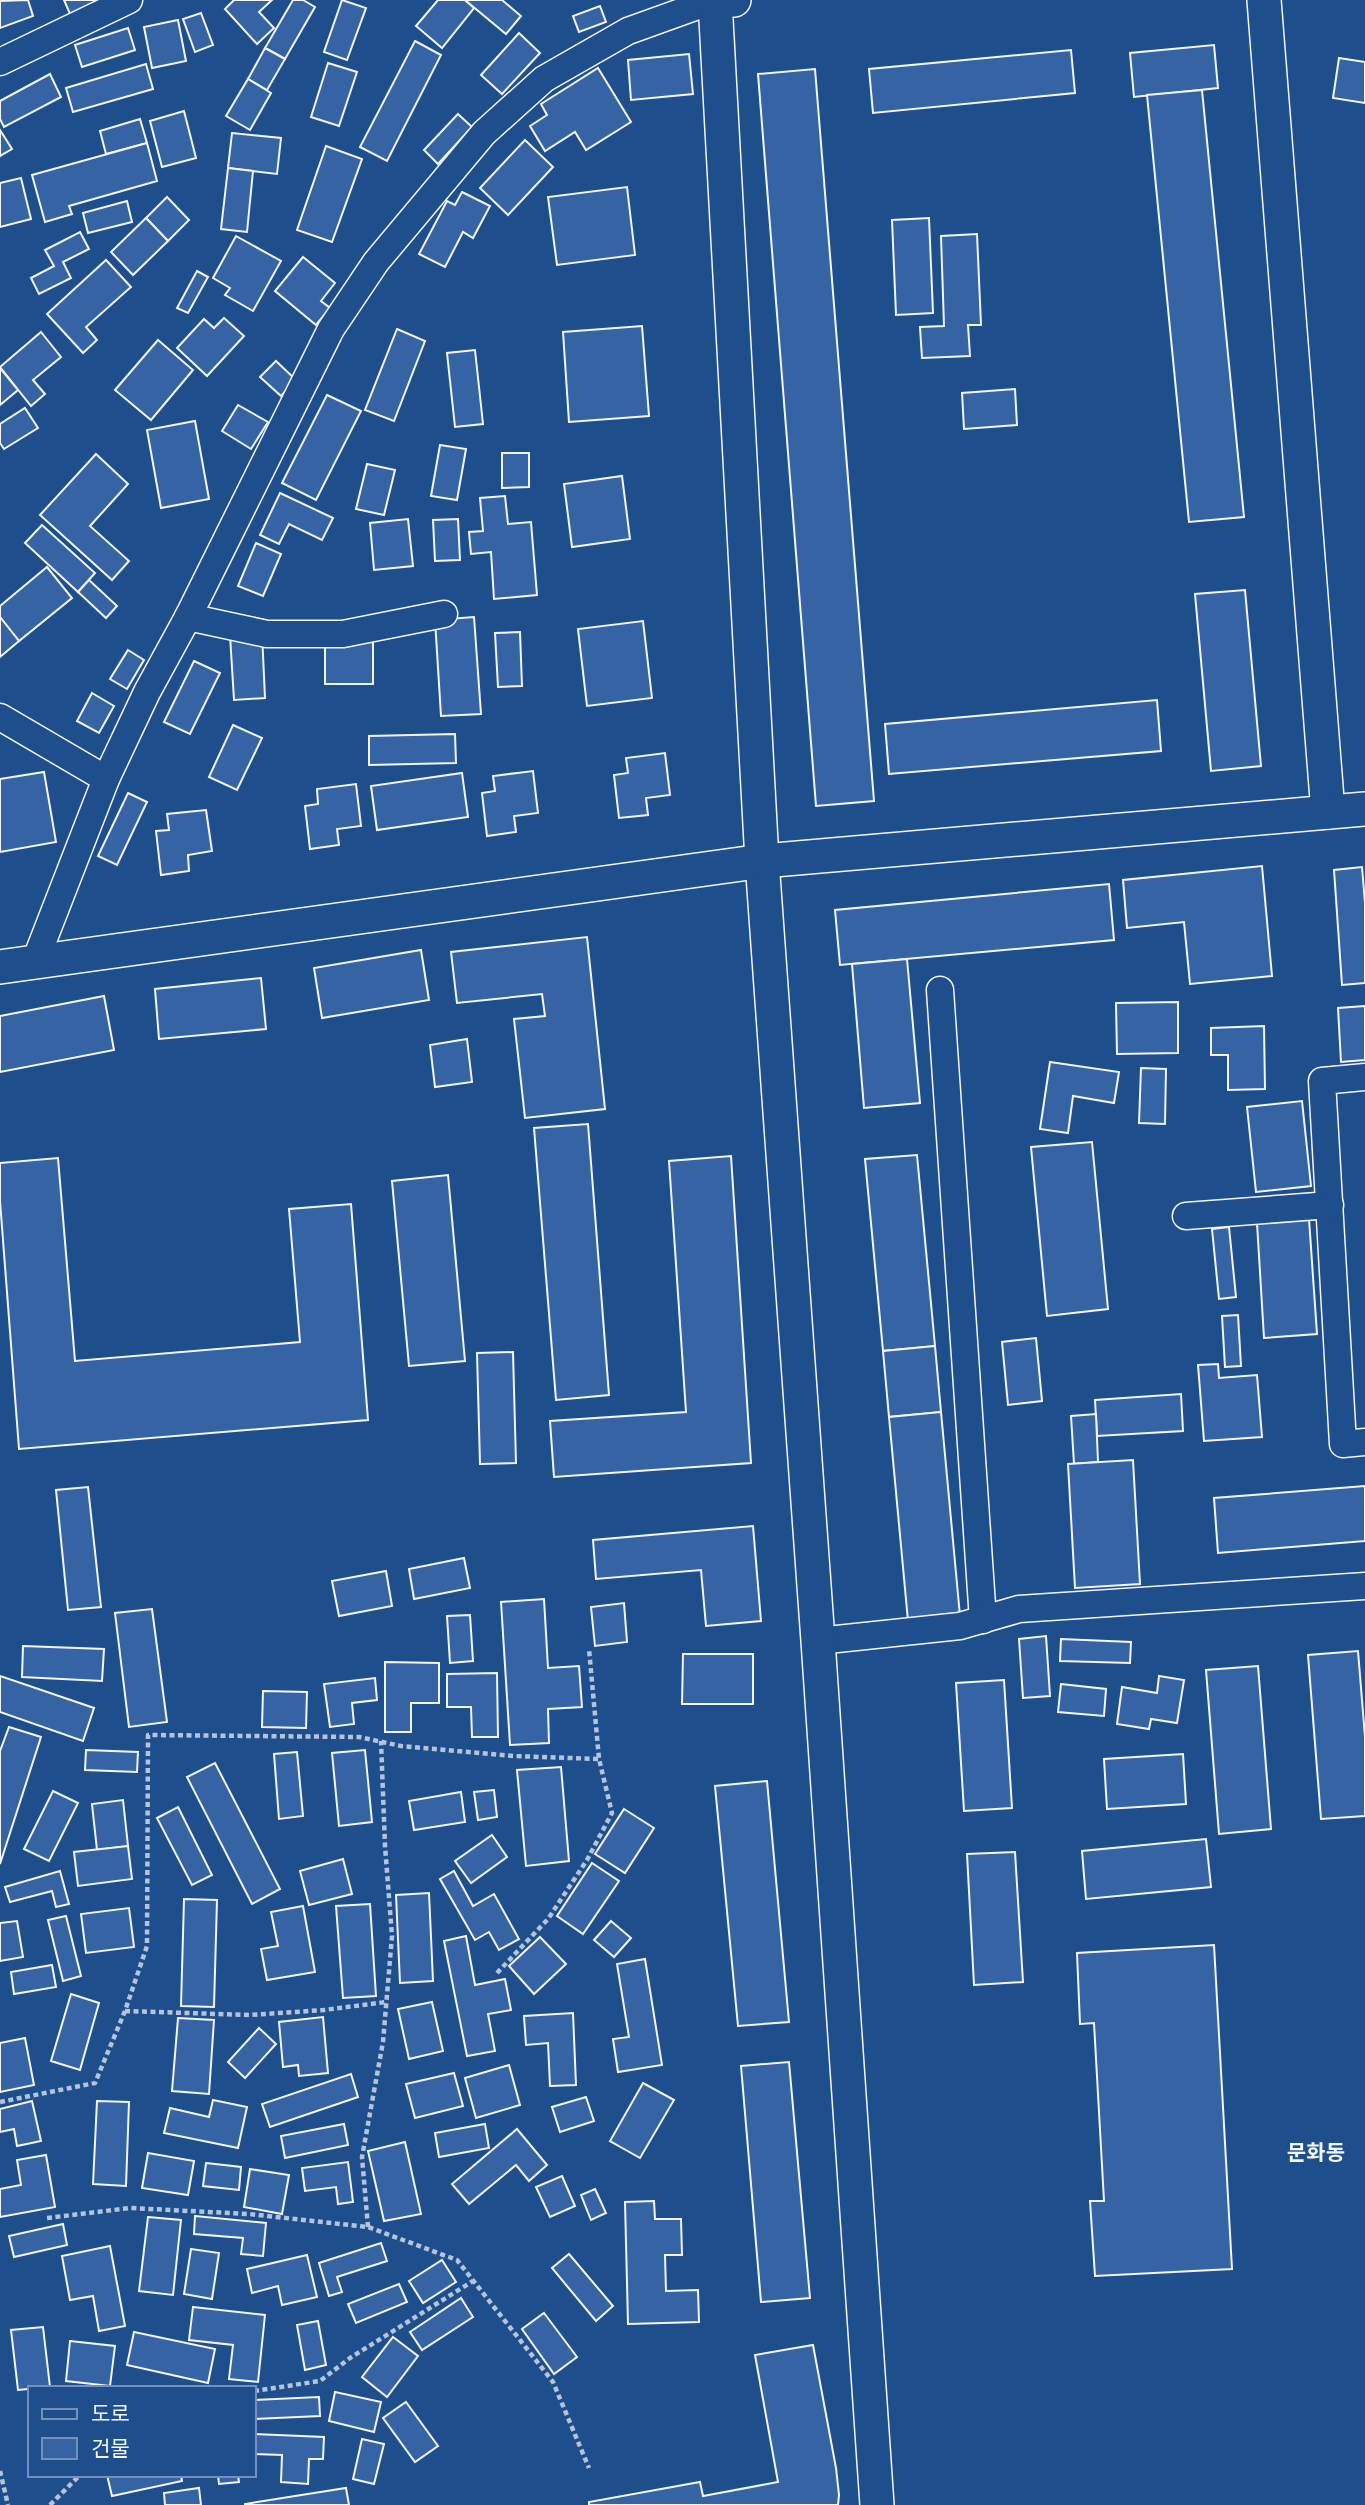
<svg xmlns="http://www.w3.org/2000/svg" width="1365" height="2505" viewBox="0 0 1365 2505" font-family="Inter,'Noto Sans KR',sans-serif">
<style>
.building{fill:#3563a3;stroke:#f2f6ff;stroke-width:2}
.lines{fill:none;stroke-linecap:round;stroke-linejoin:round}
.minor-casing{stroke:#f2f6ff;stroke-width:29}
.tertiary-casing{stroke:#f2f6ff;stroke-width:36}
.path{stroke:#b3c4dc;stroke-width:4.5;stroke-dasharray:5 3.5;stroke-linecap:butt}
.minor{stroke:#1f4e8c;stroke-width:26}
.tertiary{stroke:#1f4e8c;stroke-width:33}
.labels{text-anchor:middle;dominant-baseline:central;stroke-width:5;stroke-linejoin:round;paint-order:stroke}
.quarter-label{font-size:21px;font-weight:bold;fill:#f2f6ff;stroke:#1f4e8c}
</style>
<rect width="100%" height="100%" fill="#1f4e8c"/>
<g class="building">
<polygon points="28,0 33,16 0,28 0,1"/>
<polygon points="64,0 105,0 70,14"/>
<polygon points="234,0 272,0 259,12 274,28 257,44 225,9"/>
<polygon points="293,0 303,0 315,7 285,59 265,48"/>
<polygon points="342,0 366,8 347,60 324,52"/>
<polygon points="438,0 465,0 474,8 442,48 416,26"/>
<polygon points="465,0 502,0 521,16 506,34"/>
<polygon points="600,6 606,22 579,32 573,16"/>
<polygon points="201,13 213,45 195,52 183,19"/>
<polygon points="178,20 186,61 152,68 144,27"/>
<polygon points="128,28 135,50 82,67 75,45"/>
<polygon points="519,33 540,53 502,94 481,75"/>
<polygon points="415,41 441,55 387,161 360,147"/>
<polygon points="1214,45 1218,88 1134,97 1130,53"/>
<polygon points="265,48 285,59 267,90 248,79"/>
<polygon points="1071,50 1075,93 873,113 869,69"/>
<polygon points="689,54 693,94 631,100 628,60"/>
<polygon points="1339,58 1365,62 1365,103 1333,98"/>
<polygon points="328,63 357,72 339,126 311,117"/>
<polygon points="146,64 153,89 73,112 66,88"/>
<polygon points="598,68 631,122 586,150 575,132 545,151 530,126 547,115 541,104"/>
<polygon points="815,69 874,801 816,806 758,74"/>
<polygon points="50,74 61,97 4,127 0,119 0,101"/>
<polygon points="248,79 271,93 250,130 226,116"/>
<polygon points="1202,90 1244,517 1189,522 1147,95"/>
<polygon points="184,111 196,158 162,167 150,121"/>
<polygon points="458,114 472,127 438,164 424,150"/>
<polygon points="140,119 147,143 106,154 100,131"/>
<polygon points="0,130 12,149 0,156"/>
<polygon points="232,133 281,138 277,174 228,168"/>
<polygon points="525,140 553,167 508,215 480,188"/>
<polygon points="147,143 157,181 69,206 72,214 45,222 32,175"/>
<polygon points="326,146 362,159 332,242 297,230"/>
<polygon points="228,168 253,171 247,232 221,229"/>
<polygon points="21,178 31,219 0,227 0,183"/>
<polygon points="627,187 635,255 557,265 548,197"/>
<polygon points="462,192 490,206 473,238 463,232 445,267 419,254 447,201 455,205"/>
<polygon points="167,197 189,220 168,241 146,218"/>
<polygon points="127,201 132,222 88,233 83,213"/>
<polygon points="146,218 168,241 133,275 111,252"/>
<polygon points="929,218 933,313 896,315 892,220"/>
<polygon points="80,232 89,249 63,262 71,278 39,294 31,278 54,266 45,250"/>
<polygon points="977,234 981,325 968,325 970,356 922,358 920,327 944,326 941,236"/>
<polygon points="236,236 281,261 253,311 225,295 230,288 213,278"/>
<polygon points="303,257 335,283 321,301 330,308 316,325 275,291"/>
<polygon points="106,260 131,287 86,327 97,340 83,353 47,314"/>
<polygon points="197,271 208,277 188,313 177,308"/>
<polygon points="224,318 244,336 207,376 177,348 204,319 214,328"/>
<polygon points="642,326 649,416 569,422 563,332"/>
<polygon points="397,329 425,341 394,421 365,410"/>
<polygon points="41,332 61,357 33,380 45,394 31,406 0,367"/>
<polygon points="158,340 193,370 151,420 115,390"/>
<polygon points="475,350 483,424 455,427 447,353"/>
<polygon points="276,361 296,380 281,396 260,377"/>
<polygon points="0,368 18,390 0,405"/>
<polygon points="1015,389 1017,425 964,429 962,393"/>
<polygon points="327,395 361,411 316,500 282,483"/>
<polygon points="238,405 268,422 251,449 222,431"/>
<polygon points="25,408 38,428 4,449 0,443 0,424"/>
<polygon points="195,421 209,499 161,508 147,430"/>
<polygon points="440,445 466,449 457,500 431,496"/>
<polygon points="502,453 529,453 529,487 502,488"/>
<polygon points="96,454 128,484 90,526 129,561 112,580 40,515"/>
<polygon points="367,464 395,470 384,515 356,509"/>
<polygon points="622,476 630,539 572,547 564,484"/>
<polygon points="280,493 333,518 322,540 289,524 279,544 260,535"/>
<polygon points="505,496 508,524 531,522 537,595 494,599 491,552 471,554 469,532 483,531 480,498"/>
<polygon points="408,519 413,566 374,570 370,523"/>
<polygon points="458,519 460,560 435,561 433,520"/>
<polygon points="42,525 95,573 78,592 25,543"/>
<polygon points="256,543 281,554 263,596 238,586"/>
<polygon points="47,567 72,598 19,641 0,617 0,606"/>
<polygon points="89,580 117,606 106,618 78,592"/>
<polygon points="1245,590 1261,766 1211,771 1195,594"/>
<polygon points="0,617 19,641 0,657"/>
<polygon points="474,617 481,714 441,716 435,620"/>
<polygon points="643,621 652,698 587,706 578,629"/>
<rect x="325" y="625" width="48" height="59"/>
<polygon points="520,632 522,686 498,687 495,633"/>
<polygon points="262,633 265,698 234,700 230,635"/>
<polygon points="128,650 144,660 127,689 110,679"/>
<polygon points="194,661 220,673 190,734 164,722"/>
<polygon points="92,693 114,706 99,733 77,721"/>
<polygon points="1157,700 1161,751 889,774 885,724"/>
<polygon points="233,725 262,738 237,790 209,777"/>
<polygon points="455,734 456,763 369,765 369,736"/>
<polygon points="665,753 670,795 646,798 648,815 619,818 614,775 628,773 626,758"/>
<polygon points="533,771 538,813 514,816 516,832 487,836 482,793 495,791 493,776"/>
<polygon points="44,772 56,842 0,852 0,779"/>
<polygon points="462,773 468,817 377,830 371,786"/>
<polygon points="356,784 361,826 337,829 339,845 310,849 305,806 318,804 317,789"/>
<polygon points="128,793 147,802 117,865 98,856"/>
<polygon points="206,810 212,851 188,855 189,871 161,875 156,831 169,830 167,814"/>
<polygon points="1262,866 1272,976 1190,984 1184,922 1127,928 1123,880"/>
<polygon points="1362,867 1365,903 1365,983 1342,985 1334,870"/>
<polygon points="1109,884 1114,940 840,965 835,910"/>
<polygon points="587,937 605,1109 525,1118 514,1019 545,1016 542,994 457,1003 451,952"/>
<polygon points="421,950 429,1000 322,1018 314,968"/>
<polygon points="907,959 920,1103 864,1108 852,964"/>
<polygon points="261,978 266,1029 159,1039 155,989"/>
<polygon points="104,996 114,1050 0,1072 0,1016"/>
<polygon points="1178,1002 1178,1053 1117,1054 1116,1003"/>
<polygon points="1365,1006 1365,1060 1341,1062 1338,1008"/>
<polygon points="1264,1026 1265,1089 1228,1090 1228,1055 1211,1055 1211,1028"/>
<polygon points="467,1039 472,1082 435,1087 430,1045"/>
<polygon points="1050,1062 1119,1072 1114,1103 1073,1096 1068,1133 1040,1129"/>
<polygon points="1141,1068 1166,1069 1165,1124 1139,1123"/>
<polygon points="1302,1101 1311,1186 1256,1192 1247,1107"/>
<polygon points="588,1124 609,1395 556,1400 534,1128"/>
<polygon points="1092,1142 1108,1309 1047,1316 1031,1147"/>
<polygon points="917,1155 935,1346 883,1351 865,1159"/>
<polygon points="731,1156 751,1463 554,1477 550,1421 686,1412 669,1161"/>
<polygon points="58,1158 75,1361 300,1342 289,1209 351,1204 368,1420 19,1449 0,1201 0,1163"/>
<polygon points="448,1175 465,1361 409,1366 392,1181"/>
<polygon points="1309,1219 1317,1334 1264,1338 1257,1223"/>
<polygon points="1229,1227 1236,1297 1219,1299 1212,1229"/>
<polygon points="1238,1315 1241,1366 1225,1367 1222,1316"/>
<polygon points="1036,1338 1042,1401 1008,1405 1002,1342"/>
<polygon points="935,1346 941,1412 889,1417 883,1351"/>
<polygon points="513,1352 516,1463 480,1464 477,1353"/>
<polygon points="1218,1364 1219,1378 1257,1375 1262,1437 1204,1441 1198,1365"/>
<polygon points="1181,1394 1183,1431 1097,1436 1095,1400"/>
<polygon points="941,1412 960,1616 908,1621 889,1417"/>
<polygon points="1096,1414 1098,1462 1074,1464 1071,1416"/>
<polygon points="1133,1460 1140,1584 1075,1588 1068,1464"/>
<polygon points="1365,1486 1365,1541 1218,1553 1214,1498"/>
<polygon points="88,1487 101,1607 68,1610 56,1490"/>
<polygon points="753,1526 761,1621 706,1626 701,1570 596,1579 593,1540"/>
<polygon points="464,1558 470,1588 414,1599 409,1569"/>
<polygon points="386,1571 392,1606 339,1616 332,1581"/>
<polygon points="544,1599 548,1668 579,1666 582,1707 548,1709 549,1743 510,1745 501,1602"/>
<polygon points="624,1603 627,1642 595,1646 591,1607"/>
<polygon points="152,1609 167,1722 129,1727 115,1613"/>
<polygon points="470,1615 473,1661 450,1663 447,1616"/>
<polygon points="1046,1636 1050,1696 1023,1698 1019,1639"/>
<polygon points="1061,1639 1131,1642 1130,1663 1060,1661"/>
<polygon points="23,1646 104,1649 102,1681 22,1677"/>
<polygon points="1358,1651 1365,1737 1365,1816 1321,1819 1308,1655"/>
<polygon points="683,1654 753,1654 753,1704 682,1704"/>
<polygon points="385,1662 439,1663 439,1703 411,1703 411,1732 385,1732"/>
<polygon points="1258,1666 1271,1829 1219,1834 1206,1670"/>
<polygon points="497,1673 498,1737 472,1737 471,1707 447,1707 447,1674"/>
<polygon points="0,1676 94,1708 83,1741 0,1712"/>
<polygon points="1159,1676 1184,1680 1177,1723 1151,1719 1149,1729 1117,1724 1122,1687 1157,1693"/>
<polygon points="375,1678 377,1700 352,1703 354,1724 330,1727 324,1684"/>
<polygon points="1004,1680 1012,1808 964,1811 956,1683"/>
<polygon points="1061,1684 1106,1689 1104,1716 1058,1712"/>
<polygon points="263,1691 307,1692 306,1728 262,1727"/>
<polygon points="9,1727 41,1737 0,1864 0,1751"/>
<polygon points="86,1750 138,1752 137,1772 85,1770"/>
<polygon points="365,1750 372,1822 339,1826 332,1753"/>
<polygon points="297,1752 303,1816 279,1819 274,1754"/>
<polygon points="1183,1754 1186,1804 1107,1809 1104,1759"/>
<polygon points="215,1763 280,1889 252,1904 187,1777"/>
<polygon points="561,1767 569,1861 526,1866 517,1770"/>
<polygon points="767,1781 789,2022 738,2026 715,1786"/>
<polygon points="494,1790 497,1817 478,1820 474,1792"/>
<polygon points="53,1791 78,1803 49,1861 24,1849"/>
<polygon points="461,1792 465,1822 414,1830 409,1801"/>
<polygon points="123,1800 128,1846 97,1850 92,1804"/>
<polygon points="178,1807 212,1875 192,1885 157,1818"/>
<polygon points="624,1809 654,1828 625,1873 595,1854"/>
<polygon points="492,1835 507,1857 471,1883 455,1861"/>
<polygon points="1206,1839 1211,1887 1086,1899 1082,1851"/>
<polygon points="128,1846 132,1879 78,1886 74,1852"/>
<polygon points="1015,1852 1023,1982 974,1985 967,1854"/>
<polygon points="343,1859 352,1894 309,1905 300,1871"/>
<polygon points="592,1863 619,1881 583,1934 557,1916"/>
<polygon points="60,1871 69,1904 56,1907 52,1891 10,1902 5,1887"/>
<polygon points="454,1871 473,1906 494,1894 519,1939 499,1950 489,1932 475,1940 440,1879"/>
<polygon points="429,1893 433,1981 400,1983 396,1895"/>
<polygon points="184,1899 217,1900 214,2007 181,2006"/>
<polygon points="370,1904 376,1996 343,1998 336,1906"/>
<polygon points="303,1906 315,1972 267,1980 261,1949 278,1946 271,1912"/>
<polygon points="129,1908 134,1947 86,1953 81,1914"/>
<polygon points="66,1916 81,1976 63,1981 48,1920"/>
<polygon points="17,1921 23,1957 0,1961 0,1923"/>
<polygon points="611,1921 631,1938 614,1957 594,1940"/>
<polygon points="466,1936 475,1985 505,1979 511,2010 488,2014 495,2051 467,2056 444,1941"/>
<polygon points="540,1937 566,1964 534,1994 509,1966"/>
<polygon points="1214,1945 1232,2269 1095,2276 1090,2201 1104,2201 1094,2023 1080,2024 1077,1953"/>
<polygon points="645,1959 662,2065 618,2072 613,2039 629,2037 617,1964"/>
<polygon points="52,1965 56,1987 14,1994 11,1972"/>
<polygon points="71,1994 99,2003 80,2070 51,2061"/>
<polygon points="432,2002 443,2051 409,2059 398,2009"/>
<polygon points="573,2013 576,2085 550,2086 548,2043 526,2045 524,2016"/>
<polygon points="323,2017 328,2073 299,2076 298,2065 283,2067 279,2022"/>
<polygon points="178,2018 214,2020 209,2094 172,2091"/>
<polygon points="259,2028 276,2044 245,2078 228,2062"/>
<polygon points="25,2038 34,2085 0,2092 0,2043"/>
<polygon points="789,2062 810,2298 761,2302 741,2066"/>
<polygon points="509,2065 520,2105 476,2118 465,2078"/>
<polygon points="454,2073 463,2106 415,2118 406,2084"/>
<polygon points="351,2074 358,2097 270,2127 262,2104"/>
<polygon points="643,2083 674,2100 640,2158 610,2141"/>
<polygon points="586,2097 594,2121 560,2132 552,2107"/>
<polygon points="213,2100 247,2107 238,2148 164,2133 170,2108 209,2117"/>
<polygon points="32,2101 41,2141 17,2146 14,2129 0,2132 0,2109"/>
<polygon points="97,2101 129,2102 126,2186 93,2184"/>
<polygon points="344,2124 348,2145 285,2158 281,2136"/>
<polygon points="485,2124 489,2148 439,2157 435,2133"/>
<polygon points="517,2129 547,2165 529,2181 516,2165 469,2204 452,2184"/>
<polygon points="405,2142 421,2214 384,2221 368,2151"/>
<polygon points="148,2153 194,2161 188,2195 142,2188"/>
<polygon points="46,2155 55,2207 0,2217 0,2189 21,2185 17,2160"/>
<polygon points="348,2162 353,2202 338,2204 336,2187 305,2191 302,2168"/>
<polygon points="206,2163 241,2167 239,2190 203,2186"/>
<polygon points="250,2169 289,2175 282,2214 244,2207"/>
<polygon points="562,2176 575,2206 550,2217 536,2187"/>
<polygon points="595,2189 606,2213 591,2220 581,2195"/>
<polygon points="654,2201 655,2219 681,2219 682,2255 665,2255 666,2291 698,2290 699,2322 628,2324 625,2202"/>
<polygon points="195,2216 266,2223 263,2256 241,2254 243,2238 194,2234"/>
<polygon points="148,2217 181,2220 173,2295 139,2291"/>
<polygon points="63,2224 67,2245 14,2257 9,2236"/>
<polygon points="381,2243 387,2261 337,2277 342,2292 329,2296 319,2263"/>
<polygon points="110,2246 125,2326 99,2331 93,2296 70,2300 62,2256"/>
<polygon points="191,2249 219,2253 212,2299 184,2294"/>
<polygon points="569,2254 613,2306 596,2321 552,2268"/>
<polygon points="307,2255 317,2297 282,2305 278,2286 252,2293 247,2269"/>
<polygon points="442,2260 456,2282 423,2303 409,2281"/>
<polygon points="399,2284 407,2302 356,2323 348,2304"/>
<polygon points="461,2298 473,2317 422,2350 410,2332"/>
<polygon points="193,2307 265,2315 258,2382 229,2379 233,2345 189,2340"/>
<polygon points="544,2313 577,2357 554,2374 522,2329"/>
<polygon points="318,2321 326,2365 305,2370 297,2325"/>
<polygon points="43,2327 50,2387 18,2390 11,2330"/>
<polygon points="134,2332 215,2349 208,2383 127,2365"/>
<polygon points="393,2337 418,2356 387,2397 362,2377"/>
<polygon points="70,2341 115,2346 110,2386 66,2381"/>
<polygon points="813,2345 836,2468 839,2495 838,2505 589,2505 589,2502 700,2482 703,2496 778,2482 755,2355"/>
<polygon points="335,2392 381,2402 374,2432 329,2421"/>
<polygon points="319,2397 320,2416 254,2419 254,2400"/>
<polygon points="406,2402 438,2446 415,2462 383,2418"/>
<polygon points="254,2434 324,2437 323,2459 309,2459 308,2484 281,2482 282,2455 254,2454"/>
<polygon points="362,2439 384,2444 374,2484 353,2479"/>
<polygon points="107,2475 181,2475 182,2481 112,2496"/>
<polygon points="218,2475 238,2475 239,2482 219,2484"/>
<polygon points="199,2488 201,2505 165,2505 164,2493"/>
<polygon points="346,2488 349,2505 245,2505 245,2504"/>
</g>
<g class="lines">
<g class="minor-casing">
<g id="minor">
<polyline points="0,62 129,0"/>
<polyline points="188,617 267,634 343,634 444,614"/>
<polyline points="0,717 106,779"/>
<polyline points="34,964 106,779 147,692 188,617 331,329 376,262 484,133 544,79 628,31 714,0"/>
<polyline points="940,990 983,1620"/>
<polyline points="1365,1077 1322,1081 1343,1444 1365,1442"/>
<polyline points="1186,1216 1330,1205"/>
<polyline points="818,1641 960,1626 1019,1609 1365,1586"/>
</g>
</g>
<g class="tertiary-casing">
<g id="tertiary">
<polyline points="734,0 715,1 762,861 818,1641 877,2505"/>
<polyline points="1264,0 1328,812"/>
<polyline points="0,967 762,861 1365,809"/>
</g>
</g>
<g class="path">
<polyline points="497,1973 548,1919 587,1860 612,1813 599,1759 589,1649"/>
<polyline points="125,2011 250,2015 324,2010 386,2002"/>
<polyline points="0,2102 95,2083 125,2011 147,1946 148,1735 359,1737 401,1746 513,1756 599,1759"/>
<polyline points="47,2218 130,2208 249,2214 368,2227 457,2260 553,2382 589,2468"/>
<polyline points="368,2227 362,2157 383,2042 392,1936 385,1846 381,1741"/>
<polyline points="254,2391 320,2381 350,2358 473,2281"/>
<polyline points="0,2471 8,2505"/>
<polyline points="50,2505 80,2475"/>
</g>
<use href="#minor" class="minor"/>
<use href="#tertiary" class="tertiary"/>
</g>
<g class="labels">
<g class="quarter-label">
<text x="1316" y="2152">문화동</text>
</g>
</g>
<rect x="28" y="2386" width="228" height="91" fill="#1f4e8c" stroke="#7391ba" stroke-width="2"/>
<rect x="42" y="2409" width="35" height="10" fill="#1f4e8c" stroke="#7391ba" stroke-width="2"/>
<text x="91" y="2421" font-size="21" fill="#f2f6ff">도로</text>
<rect x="42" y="2438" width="35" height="21" fill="#3563a3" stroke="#7391ba" stroke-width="2"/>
<text x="91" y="2456" font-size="21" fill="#f2f6ff">건물</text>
</svg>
